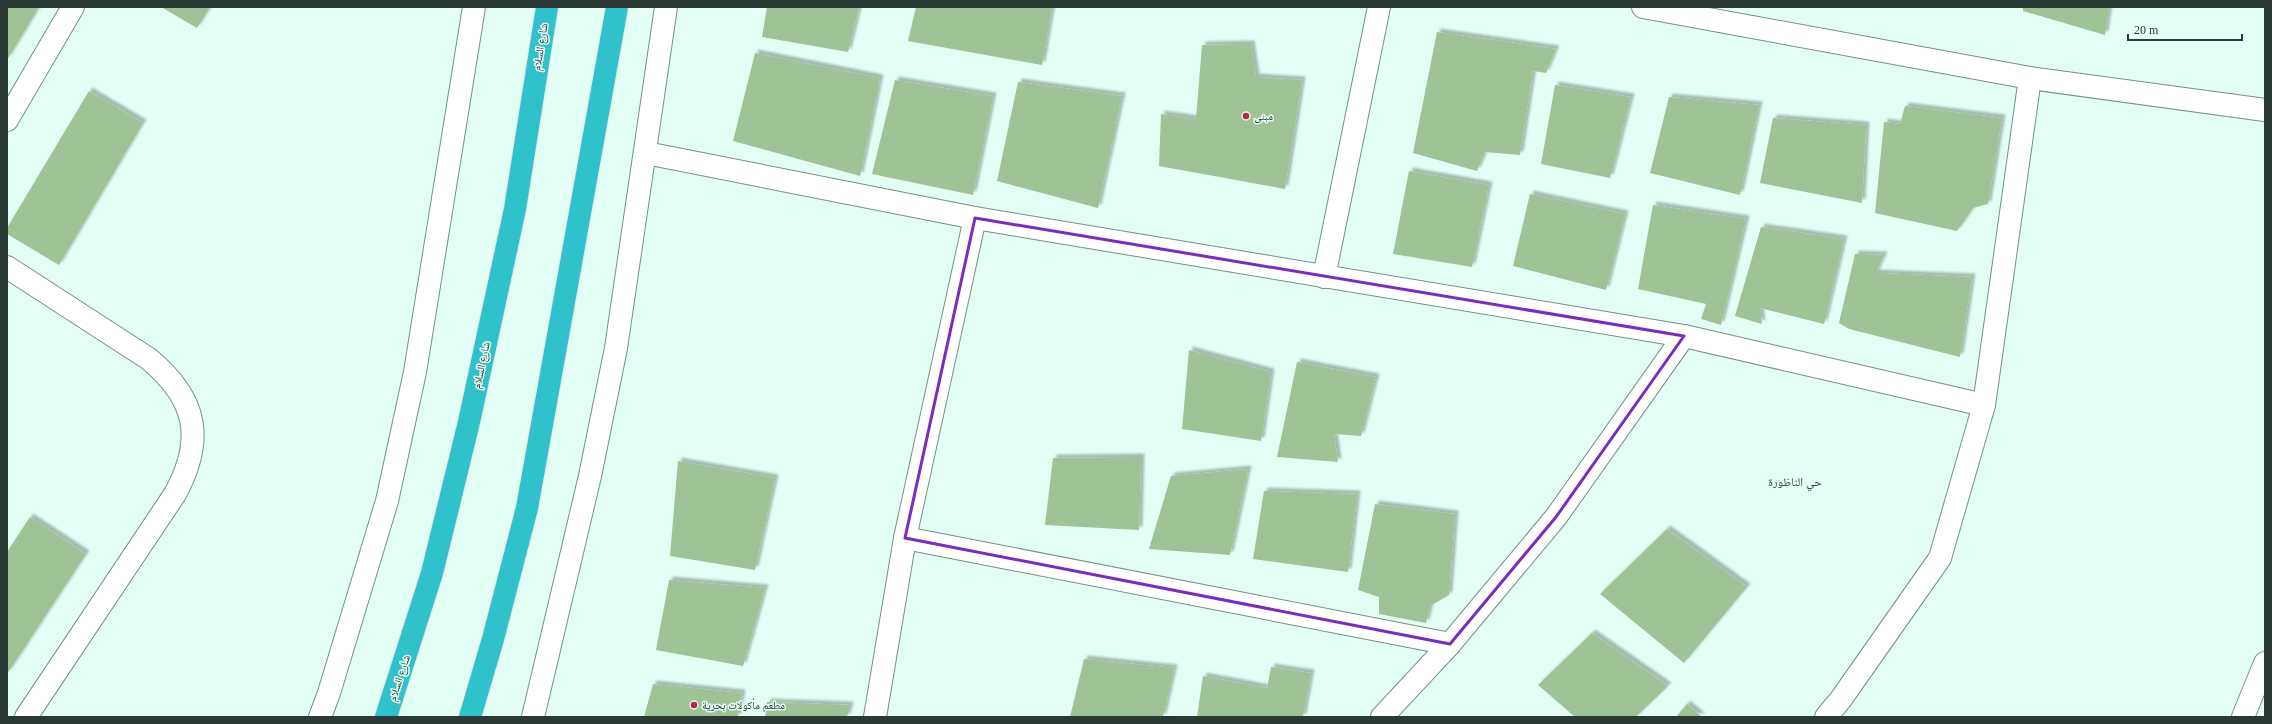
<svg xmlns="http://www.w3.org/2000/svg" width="2272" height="724" viewBox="0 0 2272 724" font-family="'Times New Roman','Noto Naskh Arabic',serif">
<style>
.building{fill:#9fc296;filter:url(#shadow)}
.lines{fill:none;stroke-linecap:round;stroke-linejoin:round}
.minor-casing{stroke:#739387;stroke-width:24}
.highway-casing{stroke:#e6e7e7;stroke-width:24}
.minor{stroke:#fff;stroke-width:22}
.highway{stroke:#30c2cb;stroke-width:22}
.marked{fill:none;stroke:#7b2cbf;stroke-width:3;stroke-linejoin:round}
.poi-dot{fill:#b82745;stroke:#e3fef4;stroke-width:1.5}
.labels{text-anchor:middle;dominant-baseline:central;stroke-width:3;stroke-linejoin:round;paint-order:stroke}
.street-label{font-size:11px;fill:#2c3a35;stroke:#e3fef4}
.poi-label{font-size:11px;fill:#2c3a35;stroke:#e3fef4;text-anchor:start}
.neighbourhood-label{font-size:12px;fill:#2c493f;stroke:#e3fef4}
</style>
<defs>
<filter id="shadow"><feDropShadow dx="3.5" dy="-3.5" stdDeviation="1" flood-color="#0004"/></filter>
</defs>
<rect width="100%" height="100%" fill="#e3fef4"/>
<g class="building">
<polygon points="7,7 39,7 7,60"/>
<polygon points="161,7 210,7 197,28"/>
<polygon points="767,7 859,7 848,52 762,37"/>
<polygon points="916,7 1052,7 1042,65 908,41"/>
<polygon points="2023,7 2109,7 2105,35 2023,11"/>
<polygon points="1437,32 1556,49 1546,73 1533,71 1520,155 1485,152 1477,171 1413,153"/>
<polygon points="1251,44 1256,77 1302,80 1285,189 1159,166 1161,114 1196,119 1202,45"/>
<polygon points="755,53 880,78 860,176 733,141"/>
<polygon points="895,80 993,96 973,195 872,174"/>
<polygon points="1018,82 1122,96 1098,208 997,181"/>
<polygon points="1555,85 1631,97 1610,178 1541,164"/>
<polygon points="89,91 143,123 59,265 7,234 7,228"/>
<polygon points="1669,97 1759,105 1740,195 1650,173"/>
<polygon points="1905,106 2002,118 1988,204 1973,208 1957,231 1875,213 1884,122 1900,124"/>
<polygon points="1773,118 1866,125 1862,203 1760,183"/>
<polygon points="1409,171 1489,185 1472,267 1393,254"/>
<polygon points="1530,194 1625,214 1606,290 1513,266"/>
<polygon points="1653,205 1746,219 1721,325 1701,319 1706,304 1638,289"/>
<polygon points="1761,227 1844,239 1824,324 1760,308 1762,324 1735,316"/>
<polygon points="1855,254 1884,255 1876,273 1972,277 1960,357 1849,329 1839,323"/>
<polygon points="1189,350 1271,372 1261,441 1182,429"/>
<polygon points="1297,362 1376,377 1361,436 1334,434 1338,462 1277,457"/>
<polygon points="1141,457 1139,530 1045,525 1053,458"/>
<polygon points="678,461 775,478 755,570 670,556"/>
<polygon points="1248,469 1230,555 1149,549 1171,476"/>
<polygon points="1264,491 1357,494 1348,572 1253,559"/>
<polygon points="1375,504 1455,514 1449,595 1430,606 1426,623 1379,614 1379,597 1358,590"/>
<polygon points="30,517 86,554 7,674 7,552"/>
<polygon points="1667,529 1747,587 1684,663 1600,594"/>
<polygon points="669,580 765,588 743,666 656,650"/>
<polygon points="1592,633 1668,686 1636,717 1575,717 1538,685"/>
<polygon points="1084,659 1174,668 1163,717 1070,717"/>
<polygon points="1271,667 1311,673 1303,717 1197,717 1203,676 1267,688"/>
<polygon points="653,684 742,693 738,717 644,717"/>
<polygon points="767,702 850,705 847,717 765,717"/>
<polygon points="1687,704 1702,717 1676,717"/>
</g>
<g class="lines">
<g class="minor-casing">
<g id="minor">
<polyline points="1643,7 2030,78 2265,110"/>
<polyline points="7,120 73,7"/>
<polyline points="646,153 975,218 1684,336 1984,405"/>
<path d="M 7,267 L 149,359 C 197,399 205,439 175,494 L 26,717"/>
<polyline points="1324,277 1379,7"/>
<polyline points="905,538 1450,644"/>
<polyline points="320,717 329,693 387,501 415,372 474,7"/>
<polyline points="533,717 590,476 616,348 666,7"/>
<polyline points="875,717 905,538 975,218"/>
<polyline points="1382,717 1450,644 1556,517 1684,336"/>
<polyline points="1826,717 1841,699 1940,558 1984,405 2030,78"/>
<polyline points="2243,717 2265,663"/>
</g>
</g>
<g class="highway-casing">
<g id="highway">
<polyline points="386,717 432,573 469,422 515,209 547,7"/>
<polyline points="470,717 493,639 527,508 617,7"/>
</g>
</g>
<use href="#minor" class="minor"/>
<use href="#highway" class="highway"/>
</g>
<path class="marked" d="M 975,218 L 1684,336 L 1556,517 L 1450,644 L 905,538 Z"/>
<g class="poi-dot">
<circle cx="1246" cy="116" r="4"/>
<circle cx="694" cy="705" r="4"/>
</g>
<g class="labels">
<g class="street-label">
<text transform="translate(540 47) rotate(-81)">شارع السلام</text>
<text transform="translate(481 365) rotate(-78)">شارع السلام</text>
<text transform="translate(399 678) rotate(-72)">شارع السلام</text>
</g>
<g class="poi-label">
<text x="1254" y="116">مبنى</text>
<text x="702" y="705">مطعم مأكولات بحرية</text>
</g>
<g class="neighbourhood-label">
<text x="1795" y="482">حي الناظورة</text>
</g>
</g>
<rect width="2272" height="724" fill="none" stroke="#2c3a35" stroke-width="16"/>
<path d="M2128 34v6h114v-6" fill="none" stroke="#2c3a35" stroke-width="2"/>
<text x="2134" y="34" font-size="12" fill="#2c3a35" stroke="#e3fef4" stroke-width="3" paint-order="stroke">20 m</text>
</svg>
